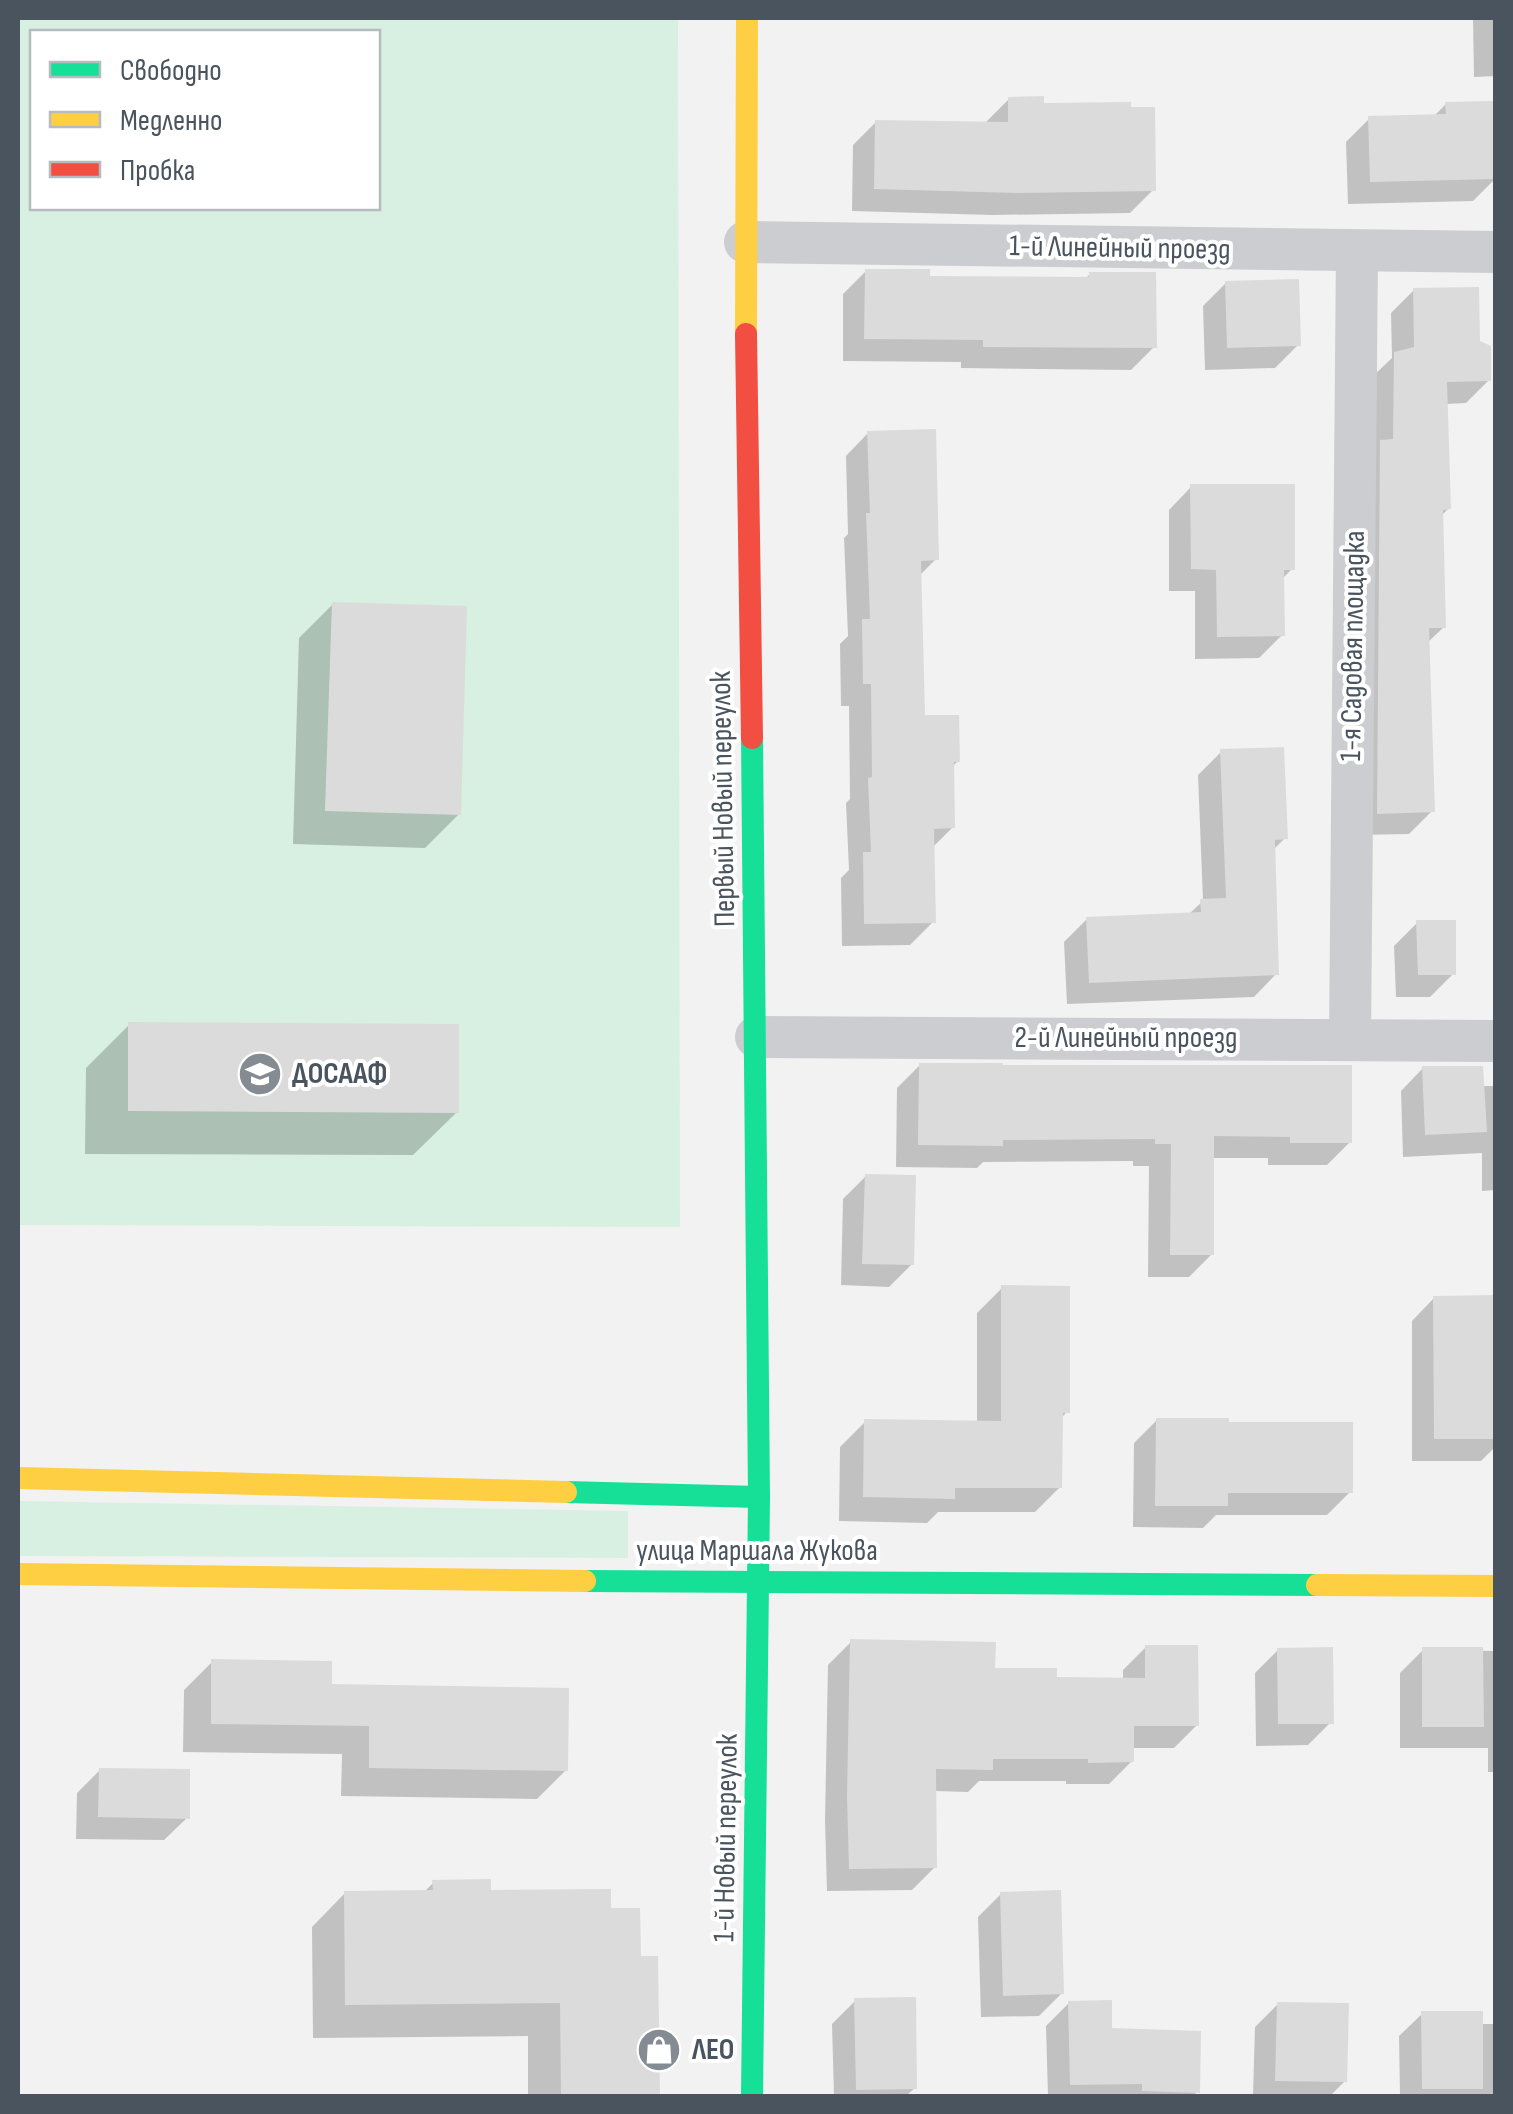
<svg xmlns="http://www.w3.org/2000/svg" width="1513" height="2114" viewBox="0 0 1513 2114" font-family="'Sofia Sans Condensed',sans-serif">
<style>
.green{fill:#d8f0e1;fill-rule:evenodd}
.shadow{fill:#0003}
.building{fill:#dbdbdc}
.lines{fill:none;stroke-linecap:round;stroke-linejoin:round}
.street{stroke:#cbcdd0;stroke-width:42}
.fast{stroke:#16e098;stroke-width:22}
.slow{stroke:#ffcf43;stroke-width:22}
.jam{stroke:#f24e42;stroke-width:22}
.labels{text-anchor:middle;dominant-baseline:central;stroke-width:8;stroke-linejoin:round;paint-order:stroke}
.street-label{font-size:30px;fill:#49545e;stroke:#fff}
.poi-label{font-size:30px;font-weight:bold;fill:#49545e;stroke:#fff;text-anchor:start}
</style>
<rect width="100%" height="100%" fill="#f2f2f2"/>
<g class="green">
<path d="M 18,18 L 678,18 L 680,1227 L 18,1225 ZM 32,32 L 378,32 L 378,208 L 32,208 Z"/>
<polygon points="18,1501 628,1511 628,1558 18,1556"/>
</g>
<g class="shadow">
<polygon points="1473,18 1496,18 1496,76 1474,77"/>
<polygon points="1009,99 1042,105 1153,190 1130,213 992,215 852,211 853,145 876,122 986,122"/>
<polygon points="1446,104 1496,178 1473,201 1348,204 1346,142 1369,119 1433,117"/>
<polygon points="866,271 928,278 1085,279 1090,274 1154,347 1131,370 961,368 961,362 843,361 843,294"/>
<polygon points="1226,283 1298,345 1275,368 1205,370 1203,306"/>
<polygon points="1414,290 1489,380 1466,403 1445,404 1449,508 1440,517 1444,627 1427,643 1432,811 1409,834 1355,835 1372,377 1392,358 1391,313"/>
<polygon points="868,433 936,559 919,576 922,717 958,761 951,768 953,827 932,848 933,922 910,945 842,946 841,878 849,870 846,803 850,799 849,706 841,706 840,644 848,636 844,538 848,534 846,456"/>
<polygon points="1191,487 1292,569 1282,579 1282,635 1259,658 1195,659 1195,591 1169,591 1169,510"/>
<polygon points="333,604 459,814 425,848 293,844 299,638"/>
<polygon points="1221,752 1285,838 1273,850 1276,974 1254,997 1067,1004 1064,942 1087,919 1188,915 1203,901 1198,775"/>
<polygon points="1417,923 1453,974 1430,997 1396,997 1394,946"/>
<polygon points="129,1025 457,1112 413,1155 85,1154 86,1068"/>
<polygon points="920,1065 1350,1142 1327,1165 1268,1165 1268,1158 1212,1158 1212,1254 1189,1277 1148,1277 1149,1166 1133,1166 1133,1161 983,1162 977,1168 896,1167 897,1088"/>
<polygon points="1423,1068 1482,1086 1496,1086 1496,1190 1482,1191 1482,1153 1403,1157 1401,1091"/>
<polygon points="866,1176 912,1264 889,1287 841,1285 843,1199"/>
<polygon points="1002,1288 1067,1412 1060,1419 1060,1487 1035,1512 938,1512 927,1523 839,1521 840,1447 865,1422 977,1423 977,1313"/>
<polygon points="1434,1298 1496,1298 1496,1446 1481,1461 1412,1461 1412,1321"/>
<polygon points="1157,1420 1350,1492 1327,1515 1216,1515 1203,1528 1133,1527 1134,1443"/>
<polygon points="851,1642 992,1670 1054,1680 1123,1680 1123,1670 1146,1647 1197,1725 1174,1748 1132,1748 1132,1761 1109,1784 1066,1784 1066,1781 979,1781 968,1792 934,1791 935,1867 912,1890 827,1891 825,1820 828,1665"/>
<polygon points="1278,1650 1331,1722 1308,1745 1256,1746 1255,1673"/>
<polygon points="1423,1650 1496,1651 1496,1772 1488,1772 1488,1748 1400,1748 1400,1673"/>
<polygon points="212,1662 329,1687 566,1770 537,1799 341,1796 342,1754 183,1752 184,1690"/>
<polygon points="100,1770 187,1818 164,1840 76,1839 77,1793"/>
<polygon points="433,1883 608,1911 638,1959 656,1959 657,2096 528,2096 528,2036 313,2038 312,1927 345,1893 423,1893"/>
<polygon points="1001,1894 1062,1993 1039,2016 981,2017 978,1917"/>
<polygon points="855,2001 915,2088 906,2096 834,2096 832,2024"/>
<polygon points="1069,2003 1110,2031 1197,2092 1193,2096 1048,2096 1046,2026"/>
<polygon points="1278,2004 1345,2081 1330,2096 1253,2096 1255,2027"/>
<polygon points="1422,2014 1481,2024 1496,2024 1496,2096 1400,2096 1399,2036"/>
</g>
<g class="building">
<polygon points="1044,96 1044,103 1131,102 1131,107 1155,107 1156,191 1017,193 874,189 875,120 1008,122 1008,97"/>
<polygon points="1496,101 1496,179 1370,182 1368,116 1446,114 1445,102"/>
<polygon points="865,269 930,269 930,276 1089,277 1089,272 1156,272 1157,348 983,347 983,340 864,339"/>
<polygon points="1299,279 1301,346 1227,348 1225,281"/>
<polygon points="1479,287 1480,341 1491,346 1491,381 1447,382 1451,509 1443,510 1446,628 1429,628 1435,812 1377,814 1380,440 1393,439 1394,352 1414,347 1413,288"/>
<polygon points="936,429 939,560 921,561 925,715 959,715 960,762 954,762 955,828 934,829 936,923 864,924 863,852 871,852 868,778 872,777 871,684 863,684 862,619 870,619 866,513 870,513 867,431"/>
<polygon points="1190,484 1295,484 1295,570 1284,570 1285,636 1217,637 1216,570 1191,569"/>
<polygon points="332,602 467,606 461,815 325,811"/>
<polygon points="1284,747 1288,839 1275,840 1279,975 1089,983 1086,917 1201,912 1200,899 1226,898 1220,749"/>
<polygon points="1416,920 1456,920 1456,975 1418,975"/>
<polygon points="128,1022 459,1024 459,1113 128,1111"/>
<polygon points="919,1063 1003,1063 1003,1065 1352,1065 1352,1143 1290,1143 1290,1137 1214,1136 1214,1255 1170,1255 1171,1144 1155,1144 1155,1139 1003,1140 1003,1146 918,1145"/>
<polygon points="1422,1066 1483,1066 1487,1132 1425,1135"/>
<polygon points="865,1174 916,1175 914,1265 862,1264"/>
<polygon points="1001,1285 1070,1286 1070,1413 1063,1413 1062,1488 955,1488 955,1499 863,1497 864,1419 1001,1421"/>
<polygon points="1496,1295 1496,1439 1434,1439 1433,1296"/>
<polygon points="1156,1418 1229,1418 1229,1422 1353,1422 1353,1493 1228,1493 1228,1506 1155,1506"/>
<polygon points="850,1639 996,1642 995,1668 1057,1668 1057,1677 1145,1678 1145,1645 1198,1645 1199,1726 1134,1726 1134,1762 1088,1763 1088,1759 993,1759 993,1770 936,1769 937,1868 849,1869 847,1796"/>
<polygon points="1333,1647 1334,1724 1278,1724 1277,1648"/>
<polygon points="1422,1647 1483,1647 1484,1727 1422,1727"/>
<polygon points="211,1659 332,1661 332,1684 569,1688 568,1771 369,1768 369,1726 211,1724"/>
<polygon points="99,1768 190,1769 190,1819 98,1817"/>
<polygon points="491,1879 491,1890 611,1889 611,1908 640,1908 641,1956 658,1956 660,2096 561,2096 560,2003 345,2005 344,1891 433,1890 432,1880"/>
<polygon points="1061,1890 1064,1994 1003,1996 1000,1892"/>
<polygon points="916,1997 917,2089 856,2090 854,1998"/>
<polygon points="1112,2000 1112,2028 1201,2031 1200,2093 1142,2091 1142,2084 1070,2085 1068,2001"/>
<polygon points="1277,2002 1349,2003 1347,2082 1275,2081"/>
<polygon points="1421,2011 1483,2011 1483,2089 1422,2089"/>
</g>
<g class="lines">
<g class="street">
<polyline points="745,242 1496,252"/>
<polyline points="756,1037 1496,1041"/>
<polyline points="1350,1040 1357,252"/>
</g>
<g class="fast">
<polyline points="752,738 759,1497 752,2096"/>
<polyline points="566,1492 759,1497"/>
<polyline points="585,1581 1317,1585"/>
</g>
<g class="slow">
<polyline points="746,334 747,18"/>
<polyline points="18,1478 566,1492"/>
<polyline points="18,1574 585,1581"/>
<polyline points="1317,1585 1496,1586"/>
</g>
<polyline class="jam" points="746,334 752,738"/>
</g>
<defs>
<g id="school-disc" transform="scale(2.25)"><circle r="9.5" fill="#848b92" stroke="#fff"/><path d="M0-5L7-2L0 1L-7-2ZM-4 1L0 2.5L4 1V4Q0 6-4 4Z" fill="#fff"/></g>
<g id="shop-disc" transform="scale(2.25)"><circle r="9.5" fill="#848b92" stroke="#fff"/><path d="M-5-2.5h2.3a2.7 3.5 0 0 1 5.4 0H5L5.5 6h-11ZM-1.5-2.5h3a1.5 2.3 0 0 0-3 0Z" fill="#fff"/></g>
</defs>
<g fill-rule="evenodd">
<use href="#school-disc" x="260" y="1074"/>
<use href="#shop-disc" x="659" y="2050"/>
</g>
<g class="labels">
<g class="street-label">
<text transform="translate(1120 248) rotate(1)">1-й Линейный проезд</text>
<text transform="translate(1353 646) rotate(-89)">1-я Садовая площадка</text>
<text transform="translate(723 799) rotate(-91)">Первый Новый переулок</text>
<text x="1126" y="1038">2-й Линейный проезд</text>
<text x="757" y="1551">улица Маршала Жукова</text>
<text transform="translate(726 1838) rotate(-89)">1-й Новый переулок</text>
</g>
<g class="poi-label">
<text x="292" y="1074">ДОСААФ</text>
<text x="692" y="2050">ЛЕО</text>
</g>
</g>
<rect width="1513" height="2114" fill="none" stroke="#49545e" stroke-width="40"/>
<rect x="30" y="30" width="350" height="180" fill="#ffffff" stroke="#b6bbbf" stroke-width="2.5"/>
<rect x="50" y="62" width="50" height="15" fill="#16e098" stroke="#b6bbbf" stroke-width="2.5"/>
<text x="120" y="80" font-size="30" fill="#49545e">Свободно</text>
<rect x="50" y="112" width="50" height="15" fill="#ffcf43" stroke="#b6bbbf" stroke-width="2.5"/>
<text x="120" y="130" font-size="30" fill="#49545e">Медленно</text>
<rect x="50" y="162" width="50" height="15" fill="#f24e42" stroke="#b6bbbf" stroke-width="2.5"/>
<text x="120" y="180" font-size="30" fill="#49545e">Пробка</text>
</svg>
